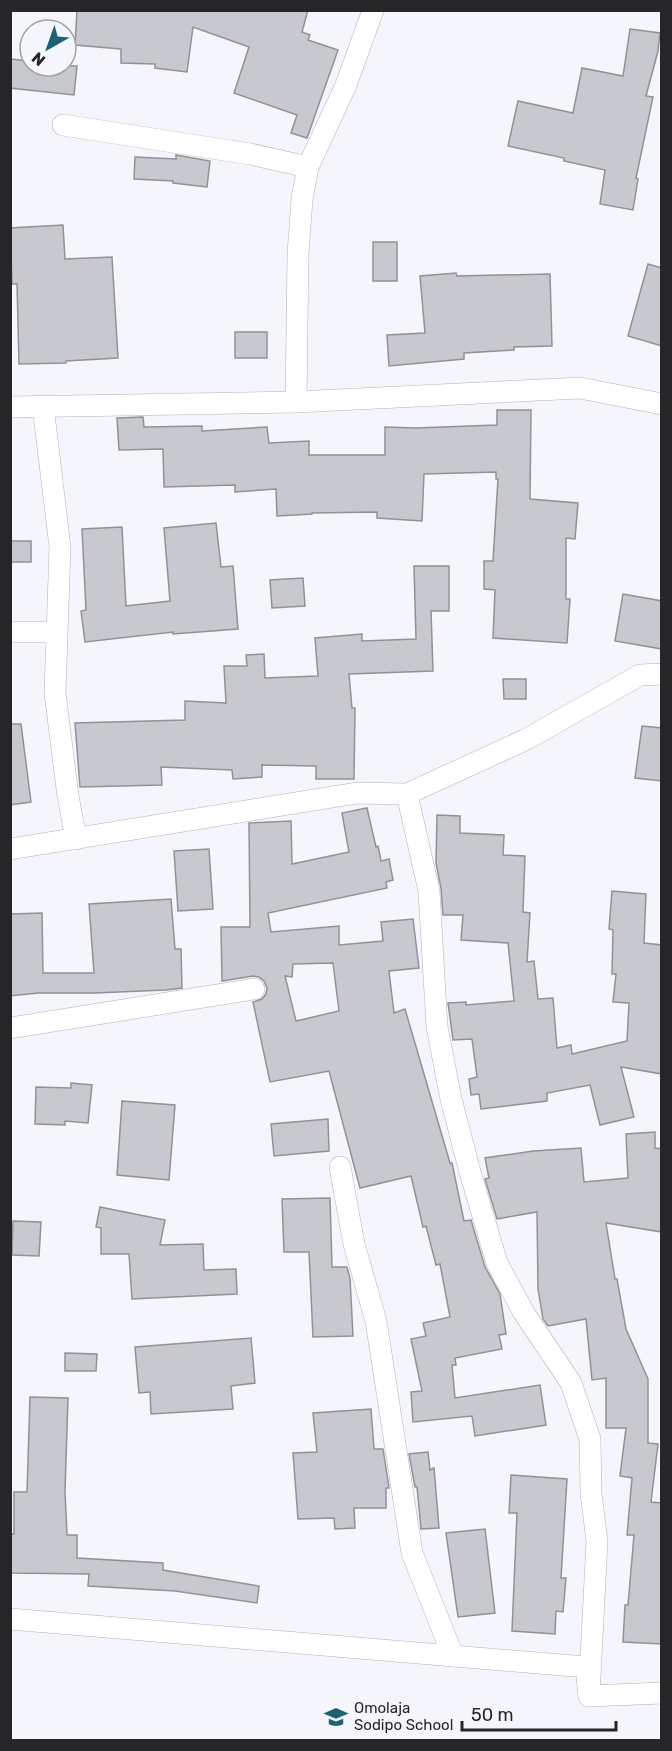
<svg xmlns="http://www.w3.org/2000/svg" width="672" height="1751" viewBox="0 0 672 1751" font-family="Rubik,sans-serif">
<style>
.building{fill:#c7c9ce;stroke:#919297;stroke-width:1.5;fill-rule:evenodd}
.lines{fill:none;stroke-linecap:round;stroke-linejoin:round}
.street-casing{stroke:#b1b3b8;stroke-width:22}
.street{stroke:#fff;stroke-width:21}
.labels{text-anchor:middle;dominant-baseline:central;stroke-width:4.5;stroke-linejoin:round;paint-order:stroke}
.poi-label{font-size:15px;fill:#262628;stroke:#f4f6fc;text-anchor:start}
</style>
<rect width="100%" height="100%" fill="#f4f6fc"/>
<g class="building">
<polygon points="77,10 308,10 302,32 310,35 308,40 338,50 307,138 291,133 297,115 234,93 249,47 193,27 187,72 155,68 155,64 121,63 121,49 75,45"/>
<polygon points="630,29 660,33 658,51 646,96 653,97 636,178 638,179 633,210 600,204 605,170 564,161 564,158 508,146 518,101 573,113 582,68 623,76"/>
<polygon points="10,59 30,61 30,66 77,66 74,95 10,88"/>
<polygon points="176,155 210,161 207,187 173,183 173,181 134,179 135,157 176,159"/>
<polygon points="63,225 65,259 112,257 118,358 66,361 66,363 19,364 17,284 12,284 10,228"/>
<rect x="373" y="242" width="24" height="39"/>
<polygon points="648,264 662,268 662,346 628,336"/>
<polygon points="456,273 457,276 550,274 552,346 514,347 514,350 464,353 464,359 389,366 387,335 425,333 420,276"/>
<rect x="235" y="332" width="32" height="26"/>
<polygon points="497,410 531,410 530,499 578,503 575,539 566,538 566,599 570,599 567,643 493,638 495,590 484,589 484,561 493,561 498,479 496,479 496,472 424,474 422,521 377,518 377,512 312,513 312,514 277,516 276,489 235,492 235,485 164,487 163,449 119,450 117,418 143,417 144,427 202,426 202,431 267,427 269,443 309,441 309,455 385,455 385,427 415,428 497,425"/>
<polygon points="216,523 221,567 233,566 238,629 173,634 173,632 85,642 81,611 86,610 82,529 122,527 126,606 170,601 164,528"/>
<rect x="10" y="541" width="21" height="21"/>
<polygon points="414,566 449,566 449,611 431,611 433,671 349,674 352,708 355,708 354,779 316,779 316,766 262,765 262,777 233,779 232,770 161,767 162,785 80,787 75,723 185,720 185,701 226,703 224,666 247,666 246,655 264,654 265,678 318,676 315,638 362,634 362,641 416,639"/>
<polygon points="303,578 305,606 272,608 270,580"/>
<polygon points="623,594 662,601 662,649 615,641"/>
<polygon points="503,679 526,679 526,699 504,699"/>
<polygon points="10,724 21,724 31,802 10,805"/>
<polygon points="642,726 662,728 662,781 635,778"/>
<path d="M 367,808 L 376,847 L 378,846 L 381,861 L 389,859 L 393,880 L 386,882 L 387,888 L 268,913 L 271,932 L 339,926 L 339,945 L 383,941 L 381,922 L 413,919 L 419,968 L 389,971 L 394,1013 L 405,1009 L 450,1163 L 452,1163 L 464,1221 L 471,1220 L 485,1267 L 500,1294 L 506,1334 L 499,1335 L 502,1349 L 455,1358 L 456,1365 L 452,1365 L 455,1398 L 540,1385 L 546,1425 L 475,1436 L 472,1416 L 413,1422 L 411,1392 L 422,1391 L 411,1339 L 426,1336 L 423,1323 L 450,1317 L 440,1264 L 436,1265 L 426,1226 L 423,1227 L 411,1176 L 360,1188 L 329,1071 L 270,1082 L 253,1002 L 262,999 L 266,994 L 267,988 L 264,981 L 259,977 L 253,976 L 222,981 L 221,927 L 250,927 L 249,823 L 291,821 L 292,864 L 349,852 L 342,813 ZM 333,963 L 339,1011 L 296,1021 L 285,976 L 292,977 L 293,964 Z"/>
<polygon points="437,815 460,816 460,833 504,835 503,855 525,856 523,912 530,913 527,962 534,961 538,999 553,998 557,1048 571,1045 572,1054 627,1041 629,1003 613,1002 616,974 612,974 613,930 609,929 612,891 646,894 644,943 662,945 662,1074 621,1067 634,1117 600,1125 590,1085 547,1093 547,1101 481,1109 479,1094 471,1095 469,1079 477,1077 472,1039 453,1040 448,1003 466,1002 466,1005 514,1001 508,943 461,940 463,915 443,915 441,888 436,863"/>
<polygon points="209,849 213,909 178,911 174,851"/>
<polygon points="171,899 175,949 181,949 182,988 166,990 95,993 38,993 10,996 10,914 42,913 43,973 94,973 89,904"/>
<polygon points="71,1083 92,1085 88,1123 65,1121 65,1125 35,1124 36,1087 71,1088"/>
<polygon points="122,1101 175,1105 169,1180 117,1175"/>
<polygon points="328,1119 329,1151 274,1156 271,1124"/>
<polygon points="655,1132 655,1148 662,1149 662,1232 606,1223 615,1279 617,1279 626,1329 648,1379 648,1443 658,1444 651,1502 662,1503 662,1644 623,1642 625,1605 628,1605 634,1535 627,1535 632,1478 620,1476 626,1428 606,1428 606,1378 592,1380 586,1319 548,1326 543,1319 538,1289 537,1212 497,1219 485,1179 489,1178 485,1158 533,1151 581,1148 584,1182 628,1178 626,1134"/>
<polygon points="330,1198 332,1267 347,1267 350,1278 353,1336 313,1337 309,1252 284,1252 282,1199"/>
<polygon points="100,1207 165,1220 160,1245 203,1244 204,1270 236,1269 237,1294 132,1299 129,1254 101,1254 101,1228 96,1227"/>
<polygon points="13,1221 41,1222 39,1256 12,1255"/>
<polygon points="251,1338 255,1383 231,1386 233,1409 151,1414 150,1392 139,1393 135,1347"/>
<polygon points="65,1353 97,1354 96,1371 65,1371"/>
<polygon points="30,1397 68,1398 65,1491 67,1535 77,1535 77,1558 163,1563 163,1570 259,1586 257,1603 175,1591 88,1586 89,1574 10,1573 10,1534 14,1534 14,1492 27,1492"/>
<polygon points="371,1409 374,1449 383,1449 389,1488 386,1488 386,1508 354,1508 355,1528 335,1529 334,1518 298,1519 293,1453 317,1452 313,1413"/>
<polygon points="428,1452 430,1470 434,1468 439,1528 421,1529 417,1487 415,1487 409,1454"/>
<polygon points="511,1475 567,1479 561,1578 566,1578 563,1612 556,1611 555,1634 512,1631 517,1513 509,1513"/>
<polygon points="485,1529 495,1613 458,1617 446,1533"/>
</g>
<g class="lines">
<g class="street-casing">
<g id="street">
<polyline points="63,125 250,154 308,167"/>
<polyline points="296,402 298,254 302,199 308,167 346,85 373,10"/>
<polyline points="43,406 60,547 55,693 68,796 76,839"/>
<polyline points="10,407 296,402 580,388 662,404"/>
<polyline points="10,632 56,632"/>
<polyline points="407,794 429,891 437,1027 451,1099 470,1172 497,1263 524,1313 571,1383 590,1439 591,1493 597,1541 589,1696"/>
<polyline points="10,849 357,793 407,794 527,739 640,675 662,674"/>
<polyline points="10,1028 254,989"/>
<polyline points="340,1167 354,1244 376,1321 412,1553 453,1656"/>
<polyline points="10,1619 586,1667 589,1696 662,1693"/>
</g>
</g>
<use href="#street" class="street"/>
</g>
<defs>
<g id="school-bare" transform="scale(1.8)"><path d="M0-5L7-2L0 1L-7-2ZM-4 1L0 2.5L4 1V4Q0 6-4 4Z" fill="#1d6274" stroke="#f4f6fc" stroke-width="2.5" paint-order="stroke"/></g>
</defs>
<g fill-rule="evenodd">
<use href="#school-bare" x="336" y="1717"/>
</g>
<g class="labels">
<g class="poi-label">
<text x="354" y="1708">Omolaja<tspan x="354" dy="17">Sodipo School</tspan></text>
</g>
</g>
<rect width="672" height="1751" fill="none" stroke="#262628" stroke-width="24"/>
<g transform="translate(48 48) rotate(220)"><circle r="28" fill="#f4f6fc" stroke="#a2a3a7" stroke-width="1.5"/>
<path d="M0-4.5L10 22L0 15L-10 22Z" fill="#1d6274"/>
<text y="-9" font-size="16" font-weight="bold" text-anchor="middle" fill="#262628">N</text>
</g>
<path d="M462 1721v9h154v-9" fill="none" stroke="#262628" stroke-width="3"/>
<text x="471" y="1721" font-size="18" fill="#262628" stroke="#f4f6fc" stroke-width="4.5" paint-order="stroke">50 m</text>
</svg>
